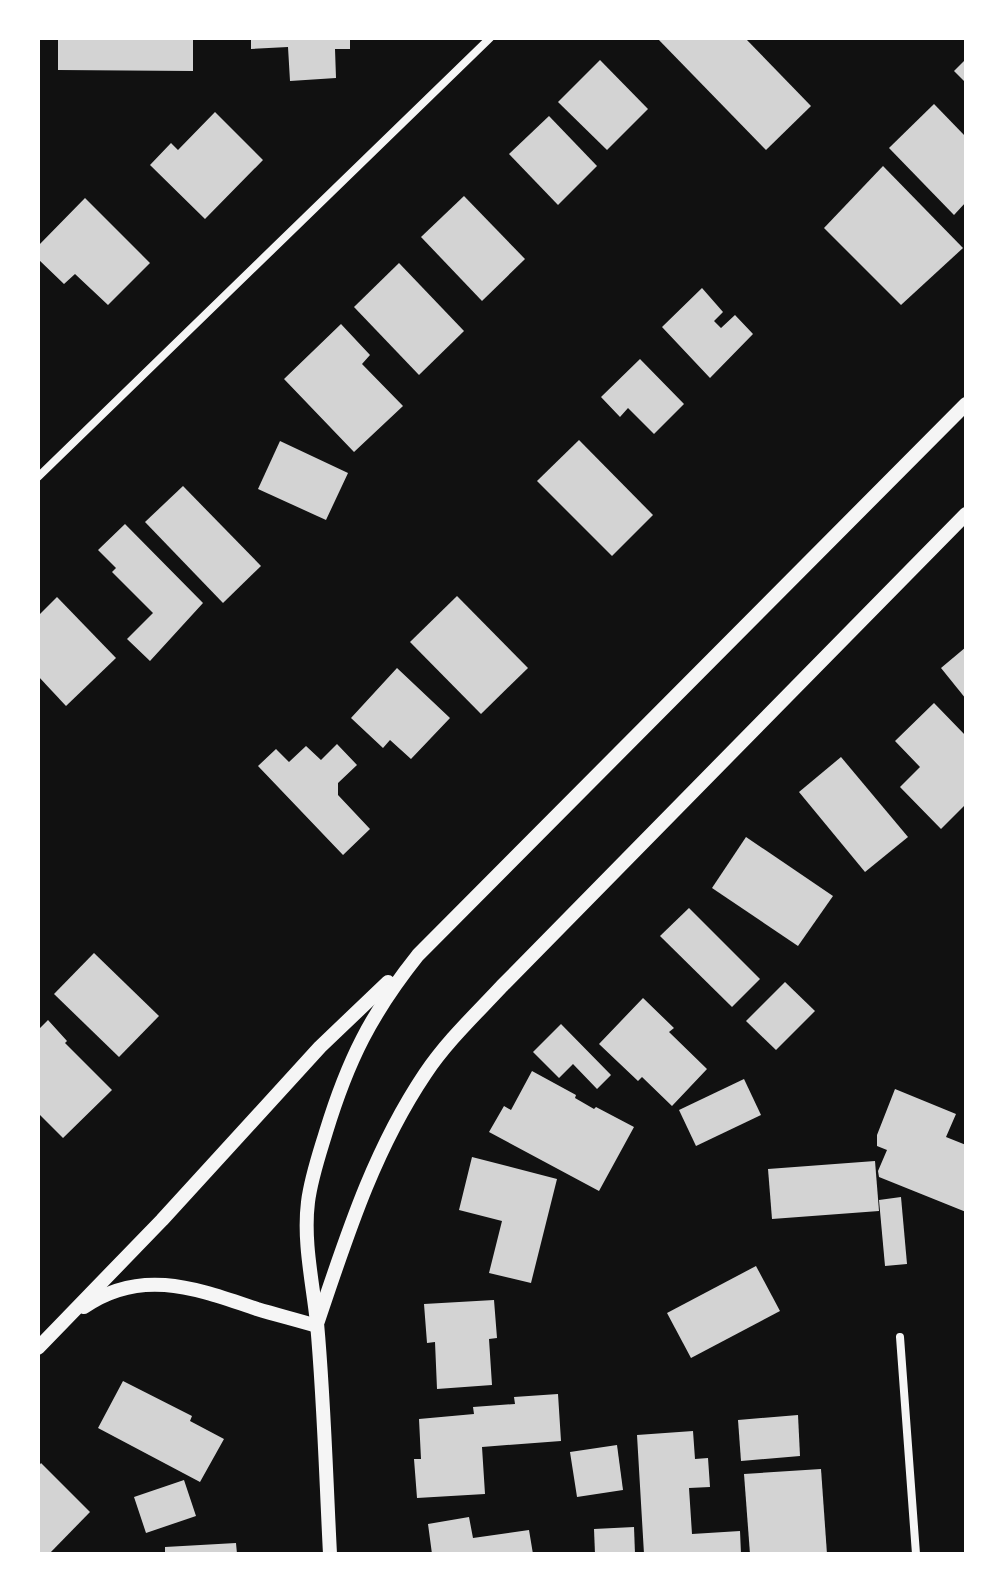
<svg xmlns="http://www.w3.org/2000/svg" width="1004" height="1592" viewBox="0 0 1004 1592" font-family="Cabin,sans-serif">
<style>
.building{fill:#d3d3d3}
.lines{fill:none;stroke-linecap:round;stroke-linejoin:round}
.minor{stroke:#f5f5f5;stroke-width:8}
.tertiary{stroke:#f5f5f5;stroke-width:14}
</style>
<rect width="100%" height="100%" fill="#111"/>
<g class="building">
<polygon points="58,38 193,38 193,71 58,70"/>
<polygon points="251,38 350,38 350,49 335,49 336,78 290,81 288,47 251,49"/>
<polygon points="657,38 745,38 811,106 766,150"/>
<polygon points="966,59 966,83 954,71"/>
<polygon points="600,60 648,109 607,150 558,102"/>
<polygon points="934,104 966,137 966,202 954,215 889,148"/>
<polygon points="215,112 263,160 205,219 150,165 171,143 178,150"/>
<polygon points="549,116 597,166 558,205 509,154"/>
<polygon points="883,166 963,248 901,305 824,228"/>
<polygon points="464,196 525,259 482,301 421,237"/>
<polygon points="85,198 150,263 108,305 75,274 64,284 38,259 38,246"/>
<polygon points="399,263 464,331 419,375 354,307"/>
<polygon points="702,288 723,312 714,321 721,328 735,315 753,334 710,378 662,327"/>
<polygon points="341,324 370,355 362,364 403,406 354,452 284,379"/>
<polygon points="640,359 684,404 654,434 628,408 620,417 601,397"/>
<polygon points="579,440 653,515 612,556 537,481"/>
<polygon points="280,441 348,473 326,520 258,489"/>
<polygon points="183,486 261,566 223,603 145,522"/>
<polygon points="125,524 203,603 150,661 127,639 153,613 112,572 116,568 98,550"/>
<polygon points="457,596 528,668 481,714 410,642"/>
<polygon points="57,597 116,658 66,706 38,676 38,616"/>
<polygon points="966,647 966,699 941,668"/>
<polygon points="397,668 450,718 411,759 390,740 383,748 351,718"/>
<polygon points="934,703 966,736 966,804 941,829 900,787 920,767 895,741"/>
<polygon points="337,744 357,765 338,783 338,795 370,829 343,855 258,766 276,749 289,762 306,746 321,760"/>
<polygon points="841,757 908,837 865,872 799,792"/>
<polygon points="746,837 833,896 798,946 712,888"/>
<polygon points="689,908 760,979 732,1007 660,936"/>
<polygon points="94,953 159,1016 119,1057 54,994"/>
<polygon points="785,982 815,1011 776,1050 746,1021"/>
<polygon points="643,998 674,1028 669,1032 707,1069 672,1106 642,1077 638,1081 599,1044"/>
<polygon points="48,1020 67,1041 65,1043 112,1090 63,1138 38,1113 38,1030"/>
<polygon points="561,1024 611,1075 597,1089 573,1064 559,1078 533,1052"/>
<polygon points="532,1071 576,1095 575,1098 594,1109 596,1107 634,1127 599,1191 489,1132 504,1106 511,1110"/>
<polygon points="744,1079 761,1115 696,1146 679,1110"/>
<polygon points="895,1089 956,1114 946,1137 966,1145 966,1212 879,1177 878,1171 887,1150 877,1146 877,1135"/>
<polygon points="472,1157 557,1179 531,1283 489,1273 502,1221 459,1210"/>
<polygon points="875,1161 879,1211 772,1219 768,1169"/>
<polygon points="901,1197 907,1264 885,1266 879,1200"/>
<polygon points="756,1266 780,1311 691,1358 667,1313"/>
<polygon points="494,1300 497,1338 489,1339 492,1385 437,1389 435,1342 427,1343 424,1304"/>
<polygon points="123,1381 192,1416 190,1421 224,1439 200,1482 98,1428"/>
<polygon points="558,1394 561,1441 482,1447 485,1494 417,1498 414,1459 421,1459 419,1419 474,1414 473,1407 515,1404 514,1397"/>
<polygon points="798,1415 800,1456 741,1461 738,1420"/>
<polygon points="693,1431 695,1459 708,1458 710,1487 689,1488 692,1534 740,1531 741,1554 644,1554 637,1435"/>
<polygon points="617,1445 623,1490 577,1497 570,1452"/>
<polygon points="41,1463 90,1512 49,1554 38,1554 38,1467"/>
<polygon points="821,1469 827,1554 750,1554 744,1474"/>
<polygon points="184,1480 196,1516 146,1533 134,1497"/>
<polygon points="469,1517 473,1538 529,1530 533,1554 432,1554 428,1524"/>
<polygon points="634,1527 635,1554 595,1554 594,1529"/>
<polygon points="236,1543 237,1554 165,1554 165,1547"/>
</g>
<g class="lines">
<g class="minor">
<polyline points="38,477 490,38"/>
<polyline points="900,1337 916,1554"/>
</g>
<g class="tertiary">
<path d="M 84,1307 C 142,1267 197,1289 257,1309 C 277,1315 297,1320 317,1326"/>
<path d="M 318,1321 C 347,1235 374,1150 425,1074 C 447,1041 476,1014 502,986 L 966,514"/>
<polyline points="38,1348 162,1220 320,1047 388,982"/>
<path d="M 330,1554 C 326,1477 324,1400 317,1323 C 313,1284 303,1242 308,1202 C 311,1178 319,1155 326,1132 C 348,1060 371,1014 418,955 L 966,404"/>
</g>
</g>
<rect width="1004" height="1592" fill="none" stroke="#ffffff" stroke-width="80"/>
</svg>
